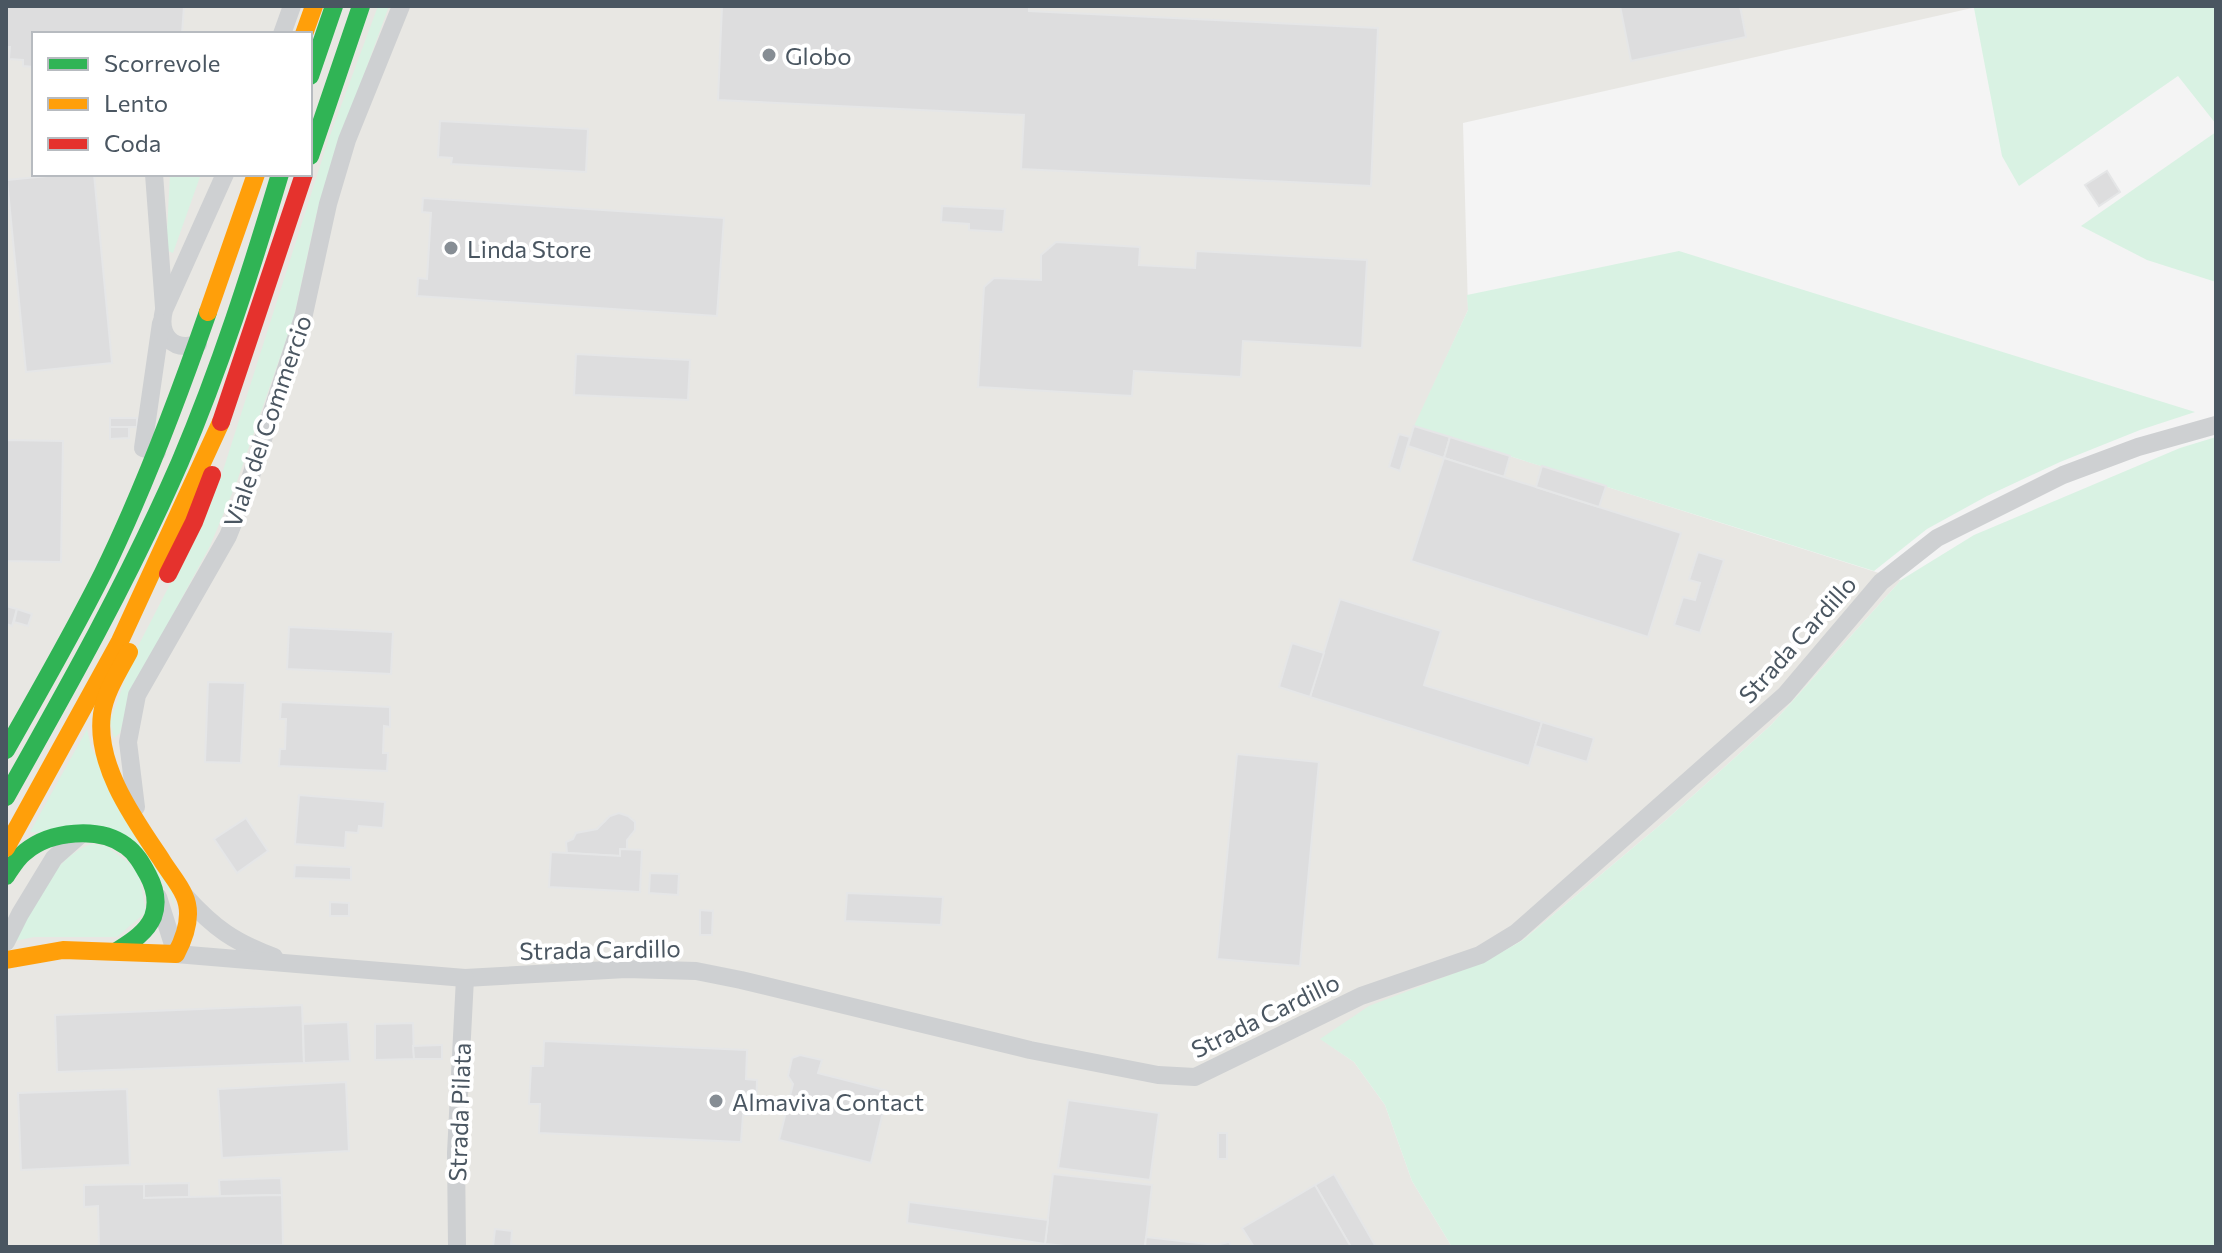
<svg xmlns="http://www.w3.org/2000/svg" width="2222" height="1253" viewBox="0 0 2222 1253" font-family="Commissioner,sans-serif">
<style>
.commercial{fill:#e8e7e3;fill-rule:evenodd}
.green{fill:#d9f2e3}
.building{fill:#ddddde;stroke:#e5e6e7;stroke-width:2}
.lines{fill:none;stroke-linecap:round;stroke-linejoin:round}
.street{stroke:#ced0d2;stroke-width:18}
.fast{stroke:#30b455;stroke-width:18}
.slow{stroke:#ff9f0a;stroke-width:18}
.jam{stroke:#e5322d;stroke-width:18}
.poi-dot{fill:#868d94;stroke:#fff;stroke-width:3}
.labels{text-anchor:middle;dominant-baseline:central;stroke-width:8;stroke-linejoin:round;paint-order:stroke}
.poi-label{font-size:24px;fill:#4a5661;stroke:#fff;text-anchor:start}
.street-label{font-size:24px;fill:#4a5661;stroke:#fff}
</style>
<rect width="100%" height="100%" fill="#f4f4f4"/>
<path class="commercial" d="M 6,6 L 1981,6 L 1463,123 L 1468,310 L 1415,426 L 1901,580 L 1771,725 L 1666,820 L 1523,940 L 1486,961 L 1321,1039 L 1354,1062 L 1385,1105 L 1412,1181 L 1452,1247 L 6,1247 ZM 34,34 L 310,34 L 310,174 L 34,174 Z"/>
<g class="green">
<polygon points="378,6 389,6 331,165 316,216 294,317 236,484 210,546 130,694 120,733 114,738 110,722 134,654 198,530 220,480 328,141"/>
<polygon points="1981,6 2216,6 2216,124 2178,76 2019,186 2002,156 1974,8"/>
<polygon points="2216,132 2216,282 2147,260 2081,226"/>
<polygon points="170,174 201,174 173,253 166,250"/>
<polygon points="1679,251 2195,412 2140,430 2060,462 1987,496 1927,529 1874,571 1414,426 1468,310 1467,295"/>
<polygon points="2216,437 2216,1247 1452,1247 1412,1181 1385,1105 1354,1062 1320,1039 1369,1006 1486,961 1523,940 1666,820 1771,725 1901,580 1974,535 2180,448"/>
<polygon points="87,729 91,747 172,892 175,910 170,893 136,841 30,832"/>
<path d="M 91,844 L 106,846 L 138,870 L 146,912 L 117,937 L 34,937 L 15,941 C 31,907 53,858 91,844 Z"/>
</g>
<g class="building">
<polygon points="7,6 184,6 182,34 34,34 34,67 23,66 23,60 9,59 10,47 6,47"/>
<polygon points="722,6 1029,6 1029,11 1378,28 1371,186 1021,169 1024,115 718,100"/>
<polygon points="1620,6 1740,6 1746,37 1631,61"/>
<polygon points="440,121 588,129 586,172 451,164 452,158 438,157"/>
<polygon points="2107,171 2120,192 2099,206 2085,185"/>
<polygon points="68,174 94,174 112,363 26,372 7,180"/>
<polygon points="423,198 724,218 717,316 417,296 418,278 427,279 431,213 422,212"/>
<polygon points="942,206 1005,209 1003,232 969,230 969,224 941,222"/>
<polygon points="1056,242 1140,247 1139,265 1195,268 1196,251 1367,260 1362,348 1243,341 1241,377 1134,371 1132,396 978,387 984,287 994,278 1041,280 1041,255"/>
<polygon points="576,354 690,360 688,400 574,395"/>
<rect x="110" y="418" width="27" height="9"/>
<polygon points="1414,426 1450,437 1444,458 1408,446"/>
<polygon points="110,427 129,427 129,438 110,439"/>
<polygon points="1399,434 1410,437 1400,471 1389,467"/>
<polygon points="1450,437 1510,456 1504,477 1444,458"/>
<polygon points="6,440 63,441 61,562 6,561"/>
<polygon points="1444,458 1681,533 1648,637 1411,561"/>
<polygon points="1542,466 1606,486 1599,507 1536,487"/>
<polygon points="1698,552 1724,560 1700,633 1674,625 1683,597 1695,600 1700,583 1689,580"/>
<polygon points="1340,599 1441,631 1424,685 1542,722 1529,766 1310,697"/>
<polygon points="6,606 17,609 12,626 6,624"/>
<polygon points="17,609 32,614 28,626 14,622"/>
<polygon points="289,627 393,632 391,674 287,669"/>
<polygon points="1292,643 1324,653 1310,697 1279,687"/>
<polygon points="208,682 245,683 241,763 205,762"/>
<polygon points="281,702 390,707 390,727 384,726 383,753 388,753 387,771 279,766 280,749 285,749 286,719 280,719"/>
<polygon points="1542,722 1594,738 1587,762 1535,746"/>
<polygon points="1237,754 1319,762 1300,966 1217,959"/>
<polygon points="299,795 385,802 383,828 359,826 358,833 346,832 345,848 295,844"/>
<polygon points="619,813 628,816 635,822 635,830 627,840 627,849 620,849 620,856 567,853 566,842 573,839 576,833 597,829 610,816"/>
<polygon points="246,818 268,851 237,873 214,839"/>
<polygon points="620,849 642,850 640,892 549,887 551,852 620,856"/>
<polygon points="295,865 351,867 351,880 294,878"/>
<polygon points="650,873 679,874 678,895 649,893"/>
<polygon points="847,893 943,897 941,925 845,921"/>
<polygon points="330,902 349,903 349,916 330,916"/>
<polygon points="700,910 713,911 712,935 700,935"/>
<polygon points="302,1005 304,1063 57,1072 55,1015"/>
<polygon points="348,1022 350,1061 304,1063 303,1024"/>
<polygon points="413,1023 414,1059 375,1060 375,1024"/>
<polygon points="544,1041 747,1050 746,1079 757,1080 756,1115 743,1115 741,1142 539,1133 540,1104 529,1104 531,1066 543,1066"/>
<polygon points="440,1045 442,1045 442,1059 414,1059 413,1046"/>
<polygon points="800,1055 822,1060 818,1073 888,1091 871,1163 779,1140 793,1084 788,1076 792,1058"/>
<polygon points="346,1082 349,1151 222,1158 218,1089"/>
<polygon points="127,1089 130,1165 21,1170 18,1093"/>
<polygon points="1068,1100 1159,1113 1150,1180 1058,1168"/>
<rect x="1218" y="1133" width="9" height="26"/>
<polygon points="1053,1174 1152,1185 1145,1247 1076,1247 1045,1244"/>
<polygon points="1334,1174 1376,1247 1351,1247 1315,1185"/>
<polygon points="281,1178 282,1195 220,1196 219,1180"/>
<polygon points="189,1183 189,1197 144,1198 144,1184"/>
<polygon points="144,1184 144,1198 282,1195 283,1245 99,1247 98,1206 84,1207 84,1185"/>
<polygon points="1315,1185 1351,1247 1254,1247 1242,1228"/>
<polygon points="909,1202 1048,1220 1045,1244 907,1223"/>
<polygon points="495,1229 512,1231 511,1244 523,1247 493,1247"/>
<polygon points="1146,1237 1216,1245 1229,1242 1232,1247 1145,1247"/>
</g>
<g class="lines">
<g class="street">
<polyline points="282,34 292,6"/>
<polyline points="154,174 164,307"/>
<path d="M 198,344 C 171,352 158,334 164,310 L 225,174"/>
<polyline points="157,452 143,448 161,323"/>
<polyline points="136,807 128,742 137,695 228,536 246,491 304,314 328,204 347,140 401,6"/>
<path d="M 185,896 C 214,928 234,942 274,957"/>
<polyline points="158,897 176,954 465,978 626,969 696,971 741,980 1030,1050 1158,1075 1195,1077 1361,996 1480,955 1516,933 1785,695 1881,582 1937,538 2063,475 2138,447 2216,425"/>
<polyline points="6,942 20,914 54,858 80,835"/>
<polyline points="457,1247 456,1153 465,978"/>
</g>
<g class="fast">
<polyline points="310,76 334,6"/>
<polyline points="310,156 361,6"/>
<path d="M 6,750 C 39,692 73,633 103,573 C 144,489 177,401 208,312"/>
<path d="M 6,797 C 68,687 130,577 180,462 C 220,368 251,271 280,174"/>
<path d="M 6,876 C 12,867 17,858 25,852 C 50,831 99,826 126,846 C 136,853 142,864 148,875 C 155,888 158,903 153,917 C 146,933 131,942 117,951"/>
</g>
<g class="slow">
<polyline points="304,34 314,6"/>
<polyline points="208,312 256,174"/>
<polyline points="6,848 120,641 221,422"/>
<path d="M 6,960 L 63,950 L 176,954 C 185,937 193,914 184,895 C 179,883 168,871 161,859 C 134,819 95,765 102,714 C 105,692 119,671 129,652"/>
</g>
<g class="jam">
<polyline points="221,422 304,174"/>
<polyline points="168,574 194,522 212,475"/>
</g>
</g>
<g class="poi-dot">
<circle cx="769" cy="55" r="8"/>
<circle cx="451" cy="248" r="8"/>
<circle cx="716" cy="1101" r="8"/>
</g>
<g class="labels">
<g class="poi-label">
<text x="785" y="55">Globo</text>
<text x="467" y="248">Linda Store</text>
<text x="732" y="1101">Almaviva Contact</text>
</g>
<g class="street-label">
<text transform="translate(267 421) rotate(-71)">Viale del Commercio</text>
<text transform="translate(1797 639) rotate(-48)">Strada Cardillo</text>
<text transform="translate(600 949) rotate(-1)">Strada Cardillo</text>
<text transform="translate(1265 1015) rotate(-26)">Strada Cardillo</text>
<text transform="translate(459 1112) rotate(-88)">Strada Pilata</text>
</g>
</g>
<rect width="2222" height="1253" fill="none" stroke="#4a5661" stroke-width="16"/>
<rect x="32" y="32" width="280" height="144" fill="#ffffff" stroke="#b7bbc0" stroke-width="2"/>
<rect x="48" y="58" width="40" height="12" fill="#30b455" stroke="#b7bbc0" stroke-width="2"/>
<text x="104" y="72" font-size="24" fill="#4a5661">Scorrevole</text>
<rect x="48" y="98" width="40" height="12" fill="#ff9f0a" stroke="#b7bbc0" stroke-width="2"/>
<text x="104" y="112" font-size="24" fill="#4a5661">Lento</text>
<rect x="48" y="138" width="40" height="12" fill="#e5322d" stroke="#b7bbc0" stroke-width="2"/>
<text x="104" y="152" font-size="24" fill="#4a5661">Coda</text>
</svg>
